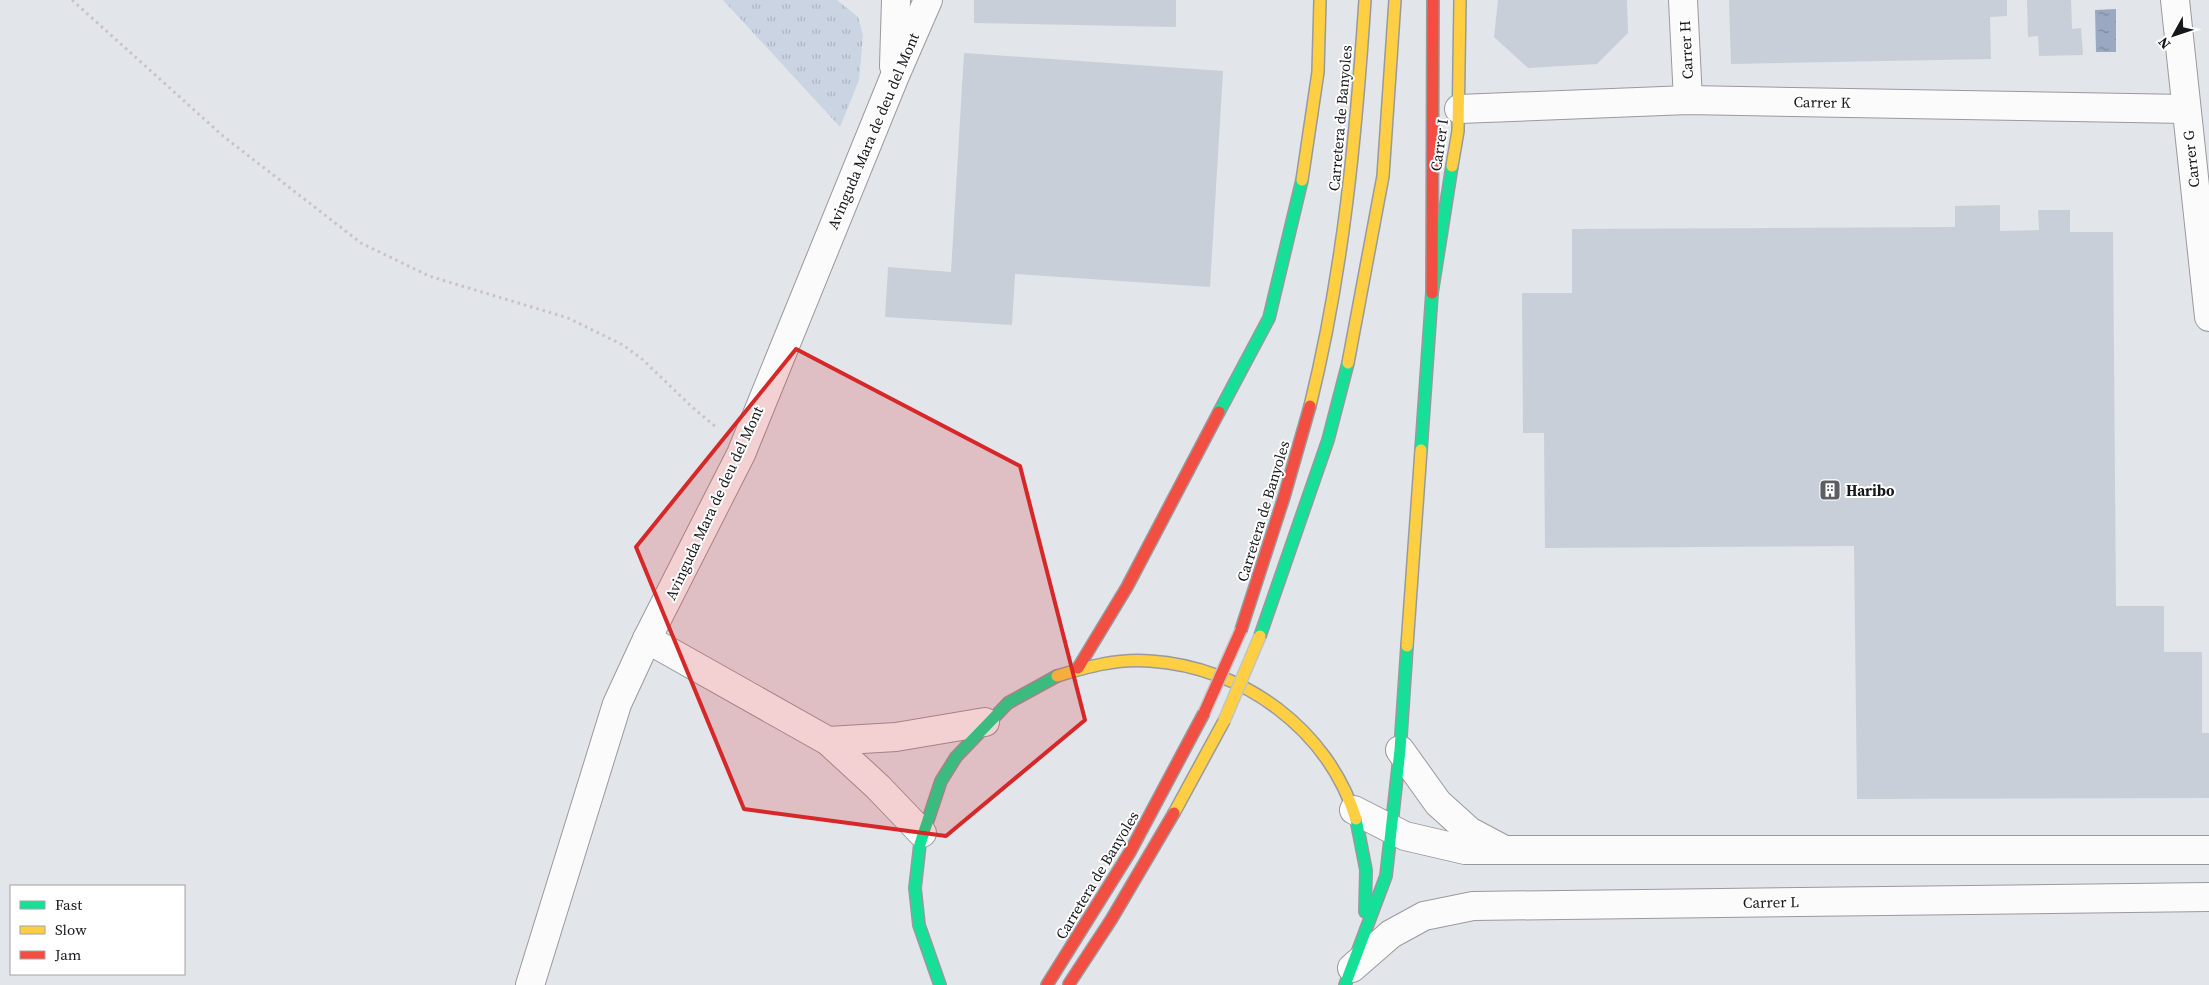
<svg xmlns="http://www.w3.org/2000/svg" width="2209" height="985" viewBox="0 0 2209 985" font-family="'Source Serif 4',serif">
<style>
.park{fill:url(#park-tufts)}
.water{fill:url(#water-ripples)}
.building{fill:#c9cfd8}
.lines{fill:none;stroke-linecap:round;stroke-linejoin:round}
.street-casing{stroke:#989a9e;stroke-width:30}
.fast-casing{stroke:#989a9e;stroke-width:14}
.slow-casing{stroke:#989a9e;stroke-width:14}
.jam-casing{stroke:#989a9e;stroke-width:14}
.path{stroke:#c4c5c7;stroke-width:3;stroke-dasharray:2.5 4;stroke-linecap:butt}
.street{stroke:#fbfbfc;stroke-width:28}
.fast{stroke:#16e098;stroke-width:11}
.slow{stroke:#ffcf43;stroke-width:11}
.jam{stroke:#f24e42;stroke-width:11}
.slow-bridge-casing{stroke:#c2c3c6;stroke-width:14;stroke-linecap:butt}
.jam-bridge-casing{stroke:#c2c3c6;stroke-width:14;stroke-linecap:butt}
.slow-bridge{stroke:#ffcf43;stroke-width:11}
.jam-bridge{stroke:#f24e42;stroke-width:11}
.marked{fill:#d62828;fill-opacity:0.2;stroke:#d62828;stroke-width:4;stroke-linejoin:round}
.labels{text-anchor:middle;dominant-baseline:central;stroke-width:4;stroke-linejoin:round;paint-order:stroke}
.street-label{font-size:15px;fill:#16171a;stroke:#fff}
.poi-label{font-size:15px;font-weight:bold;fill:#16171a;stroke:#fff;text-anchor:start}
</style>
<defs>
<pattern id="park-tufts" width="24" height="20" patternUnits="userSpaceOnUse" patternTransform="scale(1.25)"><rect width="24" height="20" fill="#cbd4e3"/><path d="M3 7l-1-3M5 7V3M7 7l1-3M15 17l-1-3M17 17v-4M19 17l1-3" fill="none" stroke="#aeb5c2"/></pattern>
<pattern id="water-ripples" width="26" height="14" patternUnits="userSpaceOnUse" patternTransform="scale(1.25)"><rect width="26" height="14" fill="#9aa9c1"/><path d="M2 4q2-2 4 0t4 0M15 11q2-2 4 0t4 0" fill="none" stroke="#7d899c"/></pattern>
</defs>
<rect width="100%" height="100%" fill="#e2e5ea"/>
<polygon class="park" points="723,0 837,0 858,17 863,35 859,80 840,127"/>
<polygon class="water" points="2116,9 2116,52 2096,52 2095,10"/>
<g class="building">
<polygon points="974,0 1176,0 1176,27 974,23"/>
<polygon points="1498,0 1627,0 1628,33 1597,64 1528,68 1494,37"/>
<polygon points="1729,0 2007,0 2007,16 1990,17 1991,59 1731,64"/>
<polygon points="2027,0 2071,0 2072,29 2081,28 2083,55 2039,56 2038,36 2028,37"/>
<polygon points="964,53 1223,71 1210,287 1015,274 1012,325 885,317 888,267 951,272"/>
<polygon points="2000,205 2000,231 2039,230 2038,210 2070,210 2070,232 2113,232 2116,606 2164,606 2164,652 2202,652 2202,733 2209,733 2209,798 1857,799 1854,546 1545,548 1544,433 1523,433 1522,293 1572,293 1572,229 1955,227 1955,206"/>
</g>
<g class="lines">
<g class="street-casing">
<g id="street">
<polyline points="1683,0 1688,100"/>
<polyline points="2175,0 2209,317"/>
<polyline points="894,66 896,0"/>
<polyline points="1459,109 1688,100 2185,109"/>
<polyline points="647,639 828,741 878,787 922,833"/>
<polyline points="828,741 896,737 985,722"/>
<polyline points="1400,750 1438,803 1469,831 1501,848"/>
<polyline points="1354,810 1405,836 1465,850 2209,850"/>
<polyline points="1352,968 1391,934 1424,916 1473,906 2209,897"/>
<polyline points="530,985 617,704 647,639 741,454 894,78 928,0"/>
</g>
</g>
<g class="fast-casing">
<g id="fast">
<polyline points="1219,412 1269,318 1302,180"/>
<polyline points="1421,450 1432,293 1452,166"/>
<polyline points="1260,636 1328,440 1348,363"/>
<polyline points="1356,819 1366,870 1365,912"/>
<polyline points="940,985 919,925 915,888 920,844 941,781 956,757 1008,703 1057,676"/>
<polyline points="1345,985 1386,876 1400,750 1407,646"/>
</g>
</g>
<g class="slow-casing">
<g id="slow">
<polyline points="1452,166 1458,131 1460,0"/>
<polyline points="1302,180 1318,72 1320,0"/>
<polyline points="1348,363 1383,176 1395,0"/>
<path d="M 1310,406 C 1343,273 1356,137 1365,0"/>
<polyline points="1407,646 1421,450"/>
<path d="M 1057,676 C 1087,667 1118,658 1150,661 C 1243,667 1328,729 1356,819"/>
<polyline points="1174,813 1224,721"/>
</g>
</g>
<g class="jam-casing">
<g id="jam">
<polyline points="1432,293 1433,0"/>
<polyline points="1241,630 1284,497 1310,406"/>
<polyline points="1078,668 1127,587 1219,412"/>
<polyline points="1069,984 1111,920 1174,813"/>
<polyline points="1047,985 1130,852 1204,713"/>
</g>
</g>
<polyline class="path" points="72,0 223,136 361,243 429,276 568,318 623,345 642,359 691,406 717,428"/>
<use href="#street" class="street"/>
<use href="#fast" class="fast"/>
<use href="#slow" class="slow"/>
<use href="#jam" class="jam"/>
<g class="slow-bridge-casing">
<polyline id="slow-bridge" points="1224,721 1260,636"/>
</g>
<g class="jam-bridge-casing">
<polyline id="jam-bridge" points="1204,713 1241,630"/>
</g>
<use href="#slow-bridge" class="slow-bridge"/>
<use href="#jam-bridge" class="jam-bridge"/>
</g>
<path class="marked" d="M 796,349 L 1020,466 L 1085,720 L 946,836 L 744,809 L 636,547 Z"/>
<defs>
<g id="building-square" transform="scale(1.125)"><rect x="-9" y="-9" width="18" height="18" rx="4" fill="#5d5f63" stroke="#fff"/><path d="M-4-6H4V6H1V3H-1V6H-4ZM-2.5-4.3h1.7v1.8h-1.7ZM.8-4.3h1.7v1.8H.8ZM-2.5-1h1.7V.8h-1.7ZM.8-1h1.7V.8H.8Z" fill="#fff"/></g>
</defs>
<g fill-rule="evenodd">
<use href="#building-square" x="1830" y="490"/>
</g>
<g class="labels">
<g class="street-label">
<text transform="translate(1686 50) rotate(-93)">Carrer H</text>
<text transform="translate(1822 102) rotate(1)">Carrer K</text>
<text transform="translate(1340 118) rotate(-85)">Carretera de Banyoles</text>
<text transform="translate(873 131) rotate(-67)">Avinguda Mara de deu del Mont</text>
<text transform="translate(1439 145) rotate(-82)">Carrer I</text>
<text transform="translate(2191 159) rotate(-96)">Carrer G</text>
<text transform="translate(714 503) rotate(-65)">Avinguda Mara de deu del Mont</text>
<text transform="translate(1263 511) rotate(-73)">Carretera de Banyoles</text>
<text transform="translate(1097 875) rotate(-59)">Carretera de Banyoles</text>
<text transform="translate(1771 902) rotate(-1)">Carrer L</text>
</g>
<g class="poi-label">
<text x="1846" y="490">Haribo</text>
</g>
</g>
<rect x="10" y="885" width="175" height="90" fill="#ffffff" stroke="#a2a2a3"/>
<rect x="20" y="901" width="25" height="8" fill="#16e098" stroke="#a2a2a3"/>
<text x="55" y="910" font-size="15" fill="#16171a">Fast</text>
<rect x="20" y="926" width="25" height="8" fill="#ffcf43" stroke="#a2a2a3"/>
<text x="55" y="935" font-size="15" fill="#16171a">Slow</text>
<rect x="20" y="951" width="25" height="8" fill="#f24e42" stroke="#a2a2a3"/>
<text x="55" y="960" font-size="15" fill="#16171a">Jam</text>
<g transform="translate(2174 35) rotate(230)" stroke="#ffffff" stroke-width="4" paint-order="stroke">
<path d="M0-4L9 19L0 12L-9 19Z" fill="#16171a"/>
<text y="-8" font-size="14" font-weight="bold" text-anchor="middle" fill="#16171a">N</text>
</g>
</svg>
